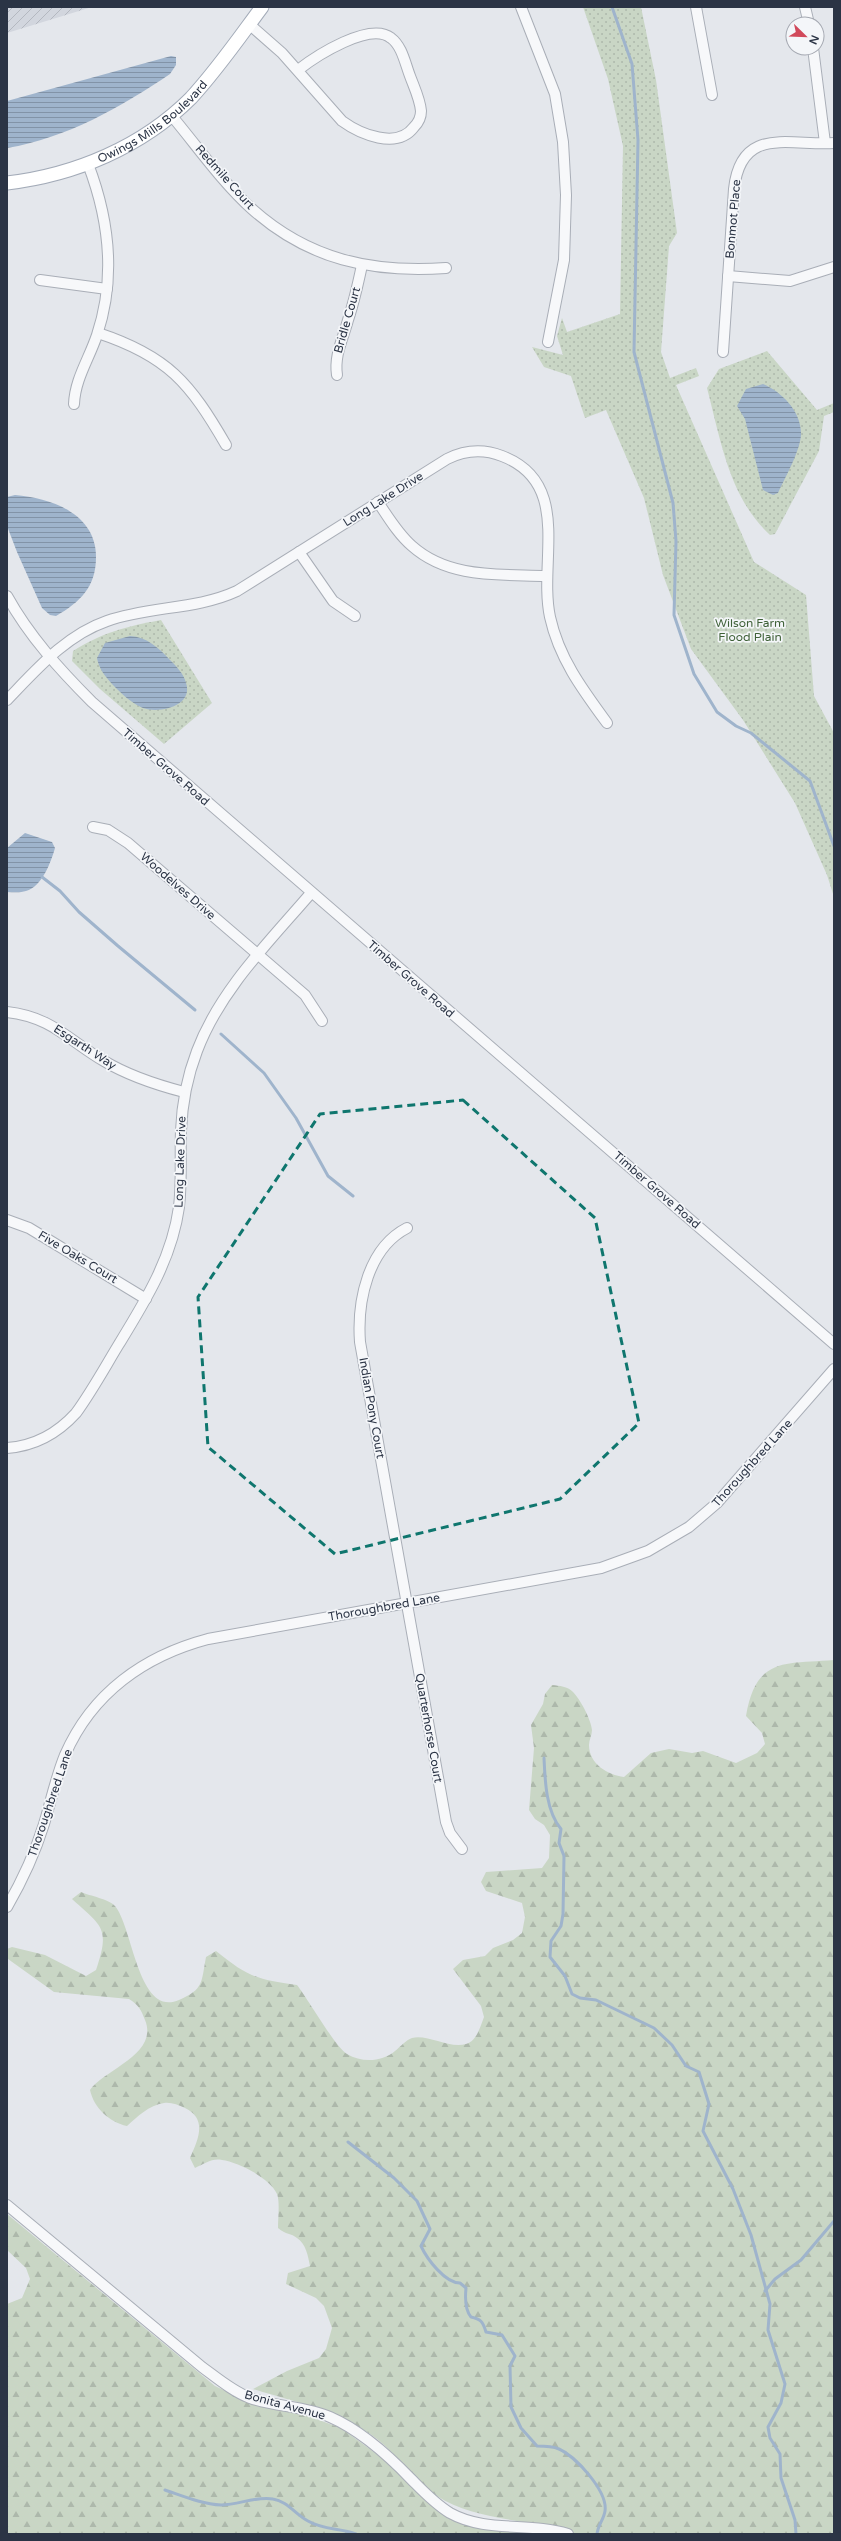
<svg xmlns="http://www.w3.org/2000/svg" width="841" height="2541" viewBox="0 0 841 2541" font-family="'Varela Round',sans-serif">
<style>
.industrial{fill:url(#industrial-furrows)}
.grass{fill:url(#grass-dots)}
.forest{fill:url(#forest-firs)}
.water{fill:url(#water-rules)}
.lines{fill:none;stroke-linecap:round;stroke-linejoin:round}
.stream{stroke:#9fb4cc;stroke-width:3}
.minor-casing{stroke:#a9aeb7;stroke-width:12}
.major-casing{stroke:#a3abb8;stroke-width:15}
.minor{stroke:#f7f8fa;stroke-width:10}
.major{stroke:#fff;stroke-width:13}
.marked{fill:none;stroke:#0f766e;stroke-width:3;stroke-dasharray:8 5;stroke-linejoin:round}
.labels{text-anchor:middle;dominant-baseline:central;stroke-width:3.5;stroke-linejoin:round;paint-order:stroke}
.street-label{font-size:12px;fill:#2b3445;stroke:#f4f6f9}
.park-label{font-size:12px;fill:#3f6138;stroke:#f4f6f9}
</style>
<defs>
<pattern id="industrial-furrows" width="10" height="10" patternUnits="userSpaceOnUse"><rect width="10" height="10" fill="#d2d6de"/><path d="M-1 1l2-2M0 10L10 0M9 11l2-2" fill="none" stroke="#b4b8c0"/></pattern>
<pattern id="grass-dots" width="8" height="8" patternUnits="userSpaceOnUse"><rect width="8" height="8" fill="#c9d6c5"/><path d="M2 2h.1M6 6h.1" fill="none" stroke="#adb8ab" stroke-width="1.8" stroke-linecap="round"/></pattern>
<pattern id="forest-firs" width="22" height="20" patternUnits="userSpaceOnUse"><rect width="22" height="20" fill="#c9d6c5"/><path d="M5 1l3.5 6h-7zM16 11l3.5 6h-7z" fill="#adb8ab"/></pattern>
<pattern id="water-rules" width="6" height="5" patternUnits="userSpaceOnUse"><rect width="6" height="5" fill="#9fb4cc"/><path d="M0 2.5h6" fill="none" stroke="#8293a7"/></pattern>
</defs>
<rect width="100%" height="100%" fill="#e4e7ec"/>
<polygon class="industrial" points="7,7 92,7 7,33"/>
<g class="grass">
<polygon points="583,7 641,7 656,80 677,233 669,246 661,352 670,378 696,368 699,376 676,385 754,562 806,595 814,696 834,733 834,897 827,875 795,803 743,720 691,649 663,575 644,498 606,410 585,418 571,376 544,367 532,347 563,355 557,336 562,318 567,332 620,314 623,146 608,79"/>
<path d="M 767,351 L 817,410 L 834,403 L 834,412 L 824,416 L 819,451 L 775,534 L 770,535 C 729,497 721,441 707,388 L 719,369 Z"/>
<path d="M 161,620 L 212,703 L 164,744 L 100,689 L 72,661 L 73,651 C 101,633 128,626 161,620 Z"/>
</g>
<g class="forest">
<path d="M 834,1660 L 834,2534 L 577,2534 C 532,2519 475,2521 437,2496 C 413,2480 399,2456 377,2439 C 342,2412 295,2402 253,2389 L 287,2371 L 319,2358 L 326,2349 L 332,2328 L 324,2306 L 316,2298 L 286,2284 L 288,2273 L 310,2266 C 308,2256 306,2244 297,2238 C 291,2233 286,2235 278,2228 C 278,2218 280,2202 277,2194 C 270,2178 238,2162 222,2160 C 212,2158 204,2164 195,2168 L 190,2158 C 198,2140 208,2119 185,2108 C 178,2105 171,2102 164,2103 C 149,2105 137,2117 127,2126 C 109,2122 94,2108 90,2090 C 105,2069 159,2054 145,2020 C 141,2010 139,2005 129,1999 L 54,1992 L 8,1959 L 7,1949 L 12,1947 L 45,1955 L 86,1976 L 96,1970 C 110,1928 103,1927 72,1899 L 81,1892 C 90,1896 109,1899 115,1906 C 133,1927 138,2018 179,2000 C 204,1989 201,1983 206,1957 L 216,1951 C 247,1976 257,1980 297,1985 C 308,1999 336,2048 347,2054 C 362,2063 382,2062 395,2051 C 400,2047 406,2040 412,2038 C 428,2034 449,2049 466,2044 C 477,2041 480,2027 484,2017 L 481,2006 L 453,1969 L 463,1960 L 485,1956 L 493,1948 L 513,1940 L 522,1933 L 525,1917 L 522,1903 L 486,1891 L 481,1882 L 486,1872 L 542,1868 L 549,1858 L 550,1835 L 544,1825 L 535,1819 L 529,1810 L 534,1748 L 531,1725 L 543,1704 L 545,1694 L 552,1685 C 560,1686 567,1686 573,1692 C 580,1699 591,1719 592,1730 C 592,1735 589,1740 589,1745 C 589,1764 608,1775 624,1777 L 651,1753 L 669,1749 L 692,1753 L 703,1751 L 736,1763 L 757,1753 L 765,1744 L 762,1733 L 746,1716 C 756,1657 784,1664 834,1660 Z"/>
<polygon points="7,2214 215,2386 257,2406 305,2415 341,2428 382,2458 438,2510 485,2529 537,2534 7,2534 7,2304 22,2298 30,2279 26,2268 7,2250"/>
</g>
<g class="water">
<path d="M 171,56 L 176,57 L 176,65 L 170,74 C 121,107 67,138 7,148 L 7,101 Z"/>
<path d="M 763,384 C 782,392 802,412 801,435 C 800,451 785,478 778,493 L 773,495 L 763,490 L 745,419 L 737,406 L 746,389 Z"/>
<path d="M 15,495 C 52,498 96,514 96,557 C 96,587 80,602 56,616 L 50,615 L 42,608 L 17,552 L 7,526 L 7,497 Z"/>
<path d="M 130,636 C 147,637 159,648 170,660 C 176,666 184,674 186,683 C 194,706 159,714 143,708 C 131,703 122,694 112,684 C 105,676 99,669 97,658 L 105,643 Z"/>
<path d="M 25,833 L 52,842 L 55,848 C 51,862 42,887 26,891 C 20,893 13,892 7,892 L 7,848 Z"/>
</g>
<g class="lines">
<g class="stream">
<polyline points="612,7 632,64 638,140 634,352 673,503 676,541 674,615 694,674 717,712 736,726 751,733 810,781 834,846"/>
<polyline points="42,877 60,891 79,912 118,946 195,1010"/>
<polyline points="221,1034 264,1073 296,1118 328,1176 353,1196"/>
<path d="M 544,1758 C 545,1781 546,1811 561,1829 L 559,1843 L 564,1856 L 563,1914 L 561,1926 L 551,1941 L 550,1957 L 565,1976 L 572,1994 L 580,1998 L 596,2000 L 654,2028 L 672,2045 L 686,2066 L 699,2072 L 709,2104 L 703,2131 L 733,2189 L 751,2235 L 770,2304 L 768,2330 L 785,2384 L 781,2403 L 768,2427 L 770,2438 L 780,2454 L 781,2478 L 795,2520 L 796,2534"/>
<path d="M 348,2142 L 394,2178 L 417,2201 L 430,2229 L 421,2246 C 427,2259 445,2283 460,2283 L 466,2288 C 465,2298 465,2310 471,2317 C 481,2319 483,2322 486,2332 L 502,2335 L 515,2356 L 510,2366 L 511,2407 L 521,2428 L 537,2446 C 545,2446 552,2446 559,2449 C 575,2456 608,2491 605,2511 C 604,2519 598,2525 597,2534"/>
<polyline points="765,2291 775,2279 801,2260 834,2221"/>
<path d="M 165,2490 C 183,2496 202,2504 221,2505 C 239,2505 255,2496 273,2499 C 287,2501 296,2515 308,2521 C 323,2530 340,2528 356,2534"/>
</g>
<g class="minor-casing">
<g id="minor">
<polyline points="521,7 555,94 563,142 566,195 564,260 548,342"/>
<polyline points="696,7 712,95"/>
<polyline points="805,7 809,24"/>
<path d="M 249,24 L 282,53 L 342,121 C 360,134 397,150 414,127 C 418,123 421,117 421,111 C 420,99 414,87 410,76 C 405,63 402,46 391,38 C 370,21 316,56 298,70"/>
<polyline points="813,48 825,143"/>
<path d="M 171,115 C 197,146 222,182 252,209 C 309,260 372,273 446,268"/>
<polyline points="728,276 790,281 834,267"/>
<polyline points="40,280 107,289"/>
<path d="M 98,333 C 168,356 190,383 226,445"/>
<path d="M 723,352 L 734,189 C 741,125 790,146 834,143"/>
<path d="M 337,375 C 334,355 343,339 348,320 C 354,302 358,284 362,265"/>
<path d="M 74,404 C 75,379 89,359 97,335 C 116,278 109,219 88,164"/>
<path d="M 378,502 C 388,517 398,534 412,546 C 449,579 500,574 546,576"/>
<polyline points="299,552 333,601 355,616"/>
<path d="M 7,596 C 29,636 60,670 92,702 L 834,1344"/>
<path d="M 7,700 C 36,670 66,635 107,621 C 149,606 196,610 237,591 L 447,459 C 465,450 484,449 502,456 C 573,483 538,561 550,617 C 559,658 582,689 607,723"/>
<polyline points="93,827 108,830 128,843 305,995 322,1021"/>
<path d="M 7,1012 C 52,1017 68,1040 104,1061 C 129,1076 157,1085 184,1092"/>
<polyline points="7,1220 29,1228 146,1299"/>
<path d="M 407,1228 C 368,1248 357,1301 360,1342 L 446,1822 L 450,1833 L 462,1849"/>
<path d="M 7,1448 C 35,1446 57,1434 76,1413 C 92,1391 105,1367 119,1344 C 146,1300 172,1258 179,1207 C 182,1181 180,1156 181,1131 C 182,1104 187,1077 197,1051 C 220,990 269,942 311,893"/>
<path d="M 7,1907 C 22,1881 35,1853 44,1824 C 51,1801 56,1777 65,1755 C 92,1693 144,1656 208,1639 L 601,1568 L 648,1551 L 689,1527 L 717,1503 L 834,1369"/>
<path d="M 7,2205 L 202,2367 C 217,2378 232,2391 250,2398 C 276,2407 305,2406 330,2417 C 360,2430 388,2455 411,2479 C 423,2491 435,2504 450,2513 C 486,2533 529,2522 568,2534"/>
</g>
</g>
<g class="major-casing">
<g id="major">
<path id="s1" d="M 7,183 C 75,175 142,147 191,98 C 217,70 239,38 262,7"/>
</g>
</g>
<use href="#minor" class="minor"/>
<use href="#major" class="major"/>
</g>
<path class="marked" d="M 463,1100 L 595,1218 L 639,1423 L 560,1499 L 335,1554 L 208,1447 L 198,1297 L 320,1114 Z"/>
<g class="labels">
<g class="street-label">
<text stroke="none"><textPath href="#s1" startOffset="161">Owings Mills Boulevard</textPath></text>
<text transform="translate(225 177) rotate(48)">Redmile Court</text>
<text transform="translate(733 219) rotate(-85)">Bonmot Place</text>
<text transform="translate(347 320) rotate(-74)">Bridle Court</text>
<text transform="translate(383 499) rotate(-32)">Long Lake Drive</text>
<text transform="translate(166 767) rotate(41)">Timber Grove Road</text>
<text transform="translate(178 886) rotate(41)">Woodelves Drive</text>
<text transform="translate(411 979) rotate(41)">Timber Grove Road</text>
<text transform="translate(85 1047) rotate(33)">Esgarth Way</text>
<text transform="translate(180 1162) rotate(-88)">Long Lake Drive</text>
<text transform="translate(657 1190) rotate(41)">Timber Grove Road</text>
<text transform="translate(78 1257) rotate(31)">Five Oaks Court</text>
<text transform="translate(372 1408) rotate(80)">Indian Pony Court</text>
<text transform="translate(752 1463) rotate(-48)">Thoroughbred Lane</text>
<text transform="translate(384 1607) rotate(-10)">Thoroughbred Lane</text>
<text transform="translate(429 1728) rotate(80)">Quarterhorse Court</text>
<text transform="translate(50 1803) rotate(-71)">Thoroughbred Lane</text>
<text transform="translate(285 2405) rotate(15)">Bonita Avenue</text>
</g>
<g class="park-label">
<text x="750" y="623">Wilson Farm<tspan x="750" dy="14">Flood Plain</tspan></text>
</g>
</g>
<rect width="841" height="2541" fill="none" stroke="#2b3445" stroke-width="16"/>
<g transform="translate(805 36) rotate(113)"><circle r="19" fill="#f4f6f9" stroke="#a4a8b1"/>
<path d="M0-3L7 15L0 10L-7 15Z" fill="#d1495b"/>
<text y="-6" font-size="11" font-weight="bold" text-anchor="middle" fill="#2b3445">N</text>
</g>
</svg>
